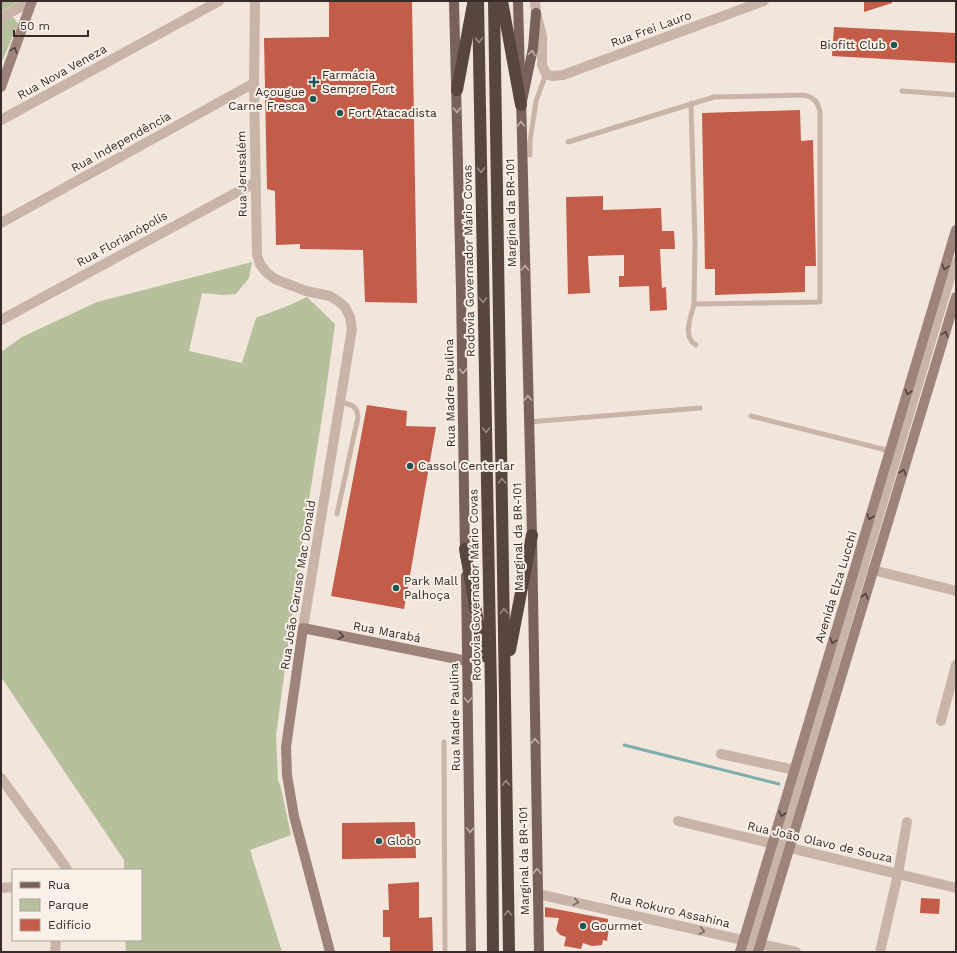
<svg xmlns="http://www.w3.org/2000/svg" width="957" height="953" viewBox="0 0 957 953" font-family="'Work Sans',sans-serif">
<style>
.green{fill:#b7c09c}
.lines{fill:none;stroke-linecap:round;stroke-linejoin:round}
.stream{stroke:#7baeac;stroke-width:3}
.building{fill:#c35c48}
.service{stroke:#c9b4a8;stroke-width:5}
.pedestrian{stroke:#c9b4a8;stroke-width:8}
.minor{stroke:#c9b4a8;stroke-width:10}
.tertiary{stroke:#c9b4a8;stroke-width:10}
.secondary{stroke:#9d8379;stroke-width:10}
.primary{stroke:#786159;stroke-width:10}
.motorway{stroke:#57453f;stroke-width:12}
.oneway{stroke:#988983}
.oneway2{stroke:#50413c}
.oneway3{stroke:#bfb0a8}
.oneway4{stroke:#786962}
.poi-dot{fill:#1e5656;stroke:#f9f0e8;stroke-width:1.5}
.labels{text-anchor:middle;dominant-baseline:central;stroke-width:4;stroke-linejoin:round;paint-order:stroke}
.street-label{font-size:12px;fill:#362b28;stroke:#f9f0e8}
.poi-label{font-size:12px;fill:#362b28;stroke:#f9f0e8;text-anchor:start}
</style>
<rect width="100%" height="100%" fill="#f1e5dc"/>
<g class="green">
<polygon points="1,1 20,1 1,12"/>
<polygon points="10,17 14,18 18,24 1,64 1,20"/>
<polygon points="252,262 249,278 236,294 223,295 202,293 189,351 242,363 256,318 290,305 307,297 335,324 326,391 300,558 276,735 278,780 281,788 291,835 250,850 282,952 126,952 125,940 141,940 141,870 124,870 124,860 1,677 1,352 22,337 97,302"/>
</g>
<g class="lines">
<polyline class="stream" points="624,745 779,784"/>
</g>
<g class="building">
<polygon points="329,1 412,1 417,303 365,302 363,250 300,249 300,244 276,245 275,191 267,189 264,38 329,37"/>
<polygon points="864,1 892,1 892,3 864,12"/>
<polygon points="834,27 956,33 956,63 832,56"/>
<polygon points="800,110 801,141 813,140 816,266 805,266 805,292 715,295 715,269 705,269 702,113"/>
<polygon points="603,196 603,210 661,208 662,231 674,231 675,249 660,249 662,288 666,287 667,310 650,311 649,286 619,287 619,276 624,276 624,255 588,256 590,293 568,294 566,197"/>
<polygon points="367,405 407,411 406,426 436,427 404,609 331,596"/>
<polygon points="415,822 416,858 342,859 342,823"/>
<polygon points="419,882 419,918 432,917 433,952 390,952 390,937 383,937 383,910 389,910 388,884"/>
<polygon points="921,898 940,899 939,914 920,913"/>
<polygon points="545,907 608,919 608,922 610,922 607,941 603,940 602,945 592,946 583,943 581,949 564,946 566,937 560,935 556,930 559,918 545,917"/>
</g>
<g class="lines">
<g class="service">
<polyline points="902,91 956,95"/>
<path d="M 568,142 L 714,97 L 803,95 C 813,97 818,101 820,112 L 820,302 L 694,304 L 695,243 L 691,103"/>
<polyline points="530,155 530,141 536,101 546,74"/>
<path d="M 694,304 C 691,317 682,337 696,345"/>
<polyline points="751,416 890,451"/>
<polyline points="529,422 700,408"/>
<path d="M 337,514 L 358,417 C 357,405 351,405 341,402"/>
<polyline points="444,742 445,952"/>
</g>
<polyline class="pedestrian" points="749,952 956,261"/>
<g class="minor">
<polyline points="255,1 254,83 257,255 260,264 266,272 275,279 306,291 330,296 338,301 345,307 350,317 352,329 303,628"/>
<polyline points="536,13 542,36 542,65 546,74 552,76 563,75 764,1"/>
<polyline points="1,18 31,1"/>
<polyline points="1,120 219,1"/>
<polyline points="1,223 254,83"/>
<polyline points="1,320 256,182"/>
<polyline points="873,570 956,591"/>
<polyline points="941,721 956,665"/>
<polyline points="721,754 795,770"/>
<polyline points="1,778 65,866 67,870"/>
<polyline points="678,821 956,888"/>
<polyline points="1,888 13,887"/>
<polyline points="538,894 796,952"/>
<polyline points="55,952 56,940"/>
<polyline points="880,952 898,874 907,822"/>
</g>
<polyline class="tertiary" points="535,1 536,13"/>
<g class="secondary">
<polyline points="1,87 32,1"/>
<polyline points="330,952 294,816 287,775 286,747 303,628 467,661"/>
<polyline points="740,952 956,230"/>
<polyline points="758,952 956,297"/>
</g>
<g class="primary">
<polyline points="454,1 461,290 465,556"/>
<polyline points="518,1 520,77"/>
<polyline points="521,97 532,535 539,952"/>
<polyline points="522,101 533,48 536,13"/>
<polyline points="466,576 471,952"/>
</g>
<g class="motorway">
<polyline points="478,1 491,693 493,952"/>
<polyline points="494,1 509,952"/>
<polyline points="502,1 521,105"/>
<polyline points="457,90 473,4"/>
<polyline points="465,549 484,656"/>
<polyline points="510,650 532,535"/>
</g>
</g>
<defs><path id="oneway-chevron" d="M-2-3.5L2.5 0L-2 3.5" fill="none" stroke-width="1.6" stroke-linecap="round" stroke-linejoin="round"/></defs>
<g class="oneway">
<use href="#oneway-chevron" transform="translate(479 40) rotate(89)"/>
<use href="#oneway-chevron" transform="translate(481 170) rotate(89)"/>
<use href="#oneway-chevron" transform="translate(483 300) rotate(89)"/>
<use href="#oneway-chevron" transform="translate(486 430) rotate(89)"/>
<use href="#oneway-chevron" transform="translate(502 481) rotate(-91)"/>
<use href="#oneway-chevron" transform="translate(504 611) rotate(-91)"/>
<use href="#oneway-chevron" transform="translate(506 783) rotate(-91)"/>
<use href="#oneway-chevron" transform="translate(508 913) rotate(-91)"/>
</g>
<g class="oneway2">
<use href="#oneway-chevron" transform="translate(14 50) rotate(-70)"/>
<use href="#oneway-chevron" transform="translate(945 267) rotate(107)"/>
<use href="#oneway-chevron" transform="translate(945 334) rotate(-73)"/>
<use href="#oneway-chevron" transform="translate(908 392) rotate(107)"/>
<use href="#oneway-chevron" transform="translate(903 472) rotate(-73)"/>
<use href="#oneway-chevron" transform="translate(870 517) rotate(107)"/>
<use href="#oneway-chevron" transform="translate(865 596) rotate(-73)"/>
<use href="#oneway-chevron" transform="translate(341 636) rotate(11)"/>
<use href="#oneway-chevron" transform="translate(833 641) rotate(107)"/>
<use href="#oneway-chevron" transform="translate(782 814) rotate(107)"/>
</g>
<g class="oneway3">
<use href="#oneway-chevron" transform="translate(532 53) rotate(-79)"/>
<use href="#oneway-chevron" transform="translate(457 110) rotate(89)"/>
<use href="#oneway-chevron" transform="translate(521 124) rotate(-91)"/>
<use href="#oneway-chevron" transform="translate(525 268) rotate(-91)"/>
<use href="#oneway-chevron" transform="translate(463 371) rotate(89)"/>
<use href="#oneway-chevron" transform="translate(528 398) rotate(-91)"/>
<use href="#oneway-chevron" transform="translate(468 700) rotate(89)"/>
<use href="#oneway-chevron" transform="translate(535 741) rotate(-91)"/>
<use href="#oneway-chevron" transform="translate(470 830) rotate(89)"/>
<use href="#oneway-chevron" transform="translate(537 871) rotate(-91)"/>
</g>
<g class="oneway4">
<use href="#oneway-chevron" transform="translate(576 902) rotate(13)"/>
<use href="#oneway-chevron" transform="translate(702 931) rotate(13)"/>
</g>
<g class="poi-dot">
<circle cx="894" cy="45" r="4"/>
<path d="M312 76h4v4h4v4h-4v4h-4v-4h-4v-4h4z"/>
<circle cx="313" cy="99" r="4"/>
<circle cx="340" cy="113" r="4"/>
<circle cx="410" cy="466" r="4"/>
<circle cx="396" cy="588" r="4"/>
<circle cx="379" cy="841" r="4"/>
<circle cx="583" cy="926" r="4"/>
</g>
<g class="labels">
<g class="street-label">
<text transform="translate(651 29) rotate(-20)">Rua Frei Lauro</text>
<text transform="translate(62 72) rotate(-29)">Rua Nova Veneza</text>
<text transform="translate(121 142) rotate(-29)">Rua Independência</text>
<text transform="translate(242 174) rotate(-91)">Rua Jerusalém</text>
<text transform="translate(511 213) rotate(-91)">Marginal da BR-101</text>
<text transform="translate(122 239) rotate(-29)">Rua Florianópolis</text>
<text transform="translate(469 261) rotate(-91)">Rodovia Governador Mário Covas</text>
<text transform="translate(450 393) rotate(-91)">Rua Madre Paulina</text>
<text transform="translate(518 537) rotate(-91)">Marginal da BR-101</text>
<text transform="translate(298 585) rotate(-81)">Rua João Caruso Mac Donald</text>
<text transform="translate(475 585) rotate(-91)">Rodovia Governador Mário Covas</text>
<text transform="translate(836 587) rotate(-73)">Avenida Elza Lucchi</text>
<text transform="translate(387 632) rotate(11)">Rua Marabá</text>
<text transform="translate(455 717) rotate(-91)">Rua Madre Paulina</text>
<text transform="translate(820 842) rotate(13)">Rua João Olavo de Souza</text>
<text transform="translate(524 861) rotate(-91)">Marginal da BR-101</text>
<text transform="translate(670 910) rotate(13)">Rua Rokuro Assahina</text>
</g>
<g class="poi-label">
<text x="886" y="45" text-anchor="end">Biofitt Club</text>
<text x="322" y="75">Farmácia<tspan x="322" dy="14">Sempre Fort</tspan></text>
<text x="305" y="92" text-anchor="end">Açougue<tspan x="305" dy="14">Carne Fresca</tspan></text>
<text x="348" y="113">Fort Atacadista</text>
<text x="418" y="466">Cassol Centerlar</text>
<text x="404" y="581">Park Mall<tspan x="404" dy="14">Palhoça</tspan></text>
<text x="387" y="841">Globo</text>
<text x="591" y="926">Gourmet</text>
</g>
</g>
<rect width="957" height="953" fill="none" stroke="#362b28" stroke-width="4"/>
<rect x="12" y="869" width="130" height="72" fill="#f9f0e8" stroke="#aba19b"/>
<rect x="20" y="882" width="20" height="6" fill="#786159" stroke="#aba19b"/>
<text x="48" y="889" font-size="12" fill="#362b28">Rua</text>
<rect x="20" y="899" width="20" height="12" fill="#b7c09c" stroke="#aba19b"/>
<text x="48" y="909" font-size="12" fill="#362b28">Parque</text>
<rect x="20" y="919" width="20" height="12" fill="#c35c48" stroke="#aba19b"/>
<text x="48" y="929" font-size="12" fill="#362b28">Edifício</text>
<path d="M14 30v6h74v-6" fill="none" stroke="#362b28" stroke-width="2"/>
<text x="20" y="30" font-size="12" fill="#362b28" stroke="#f9f0e8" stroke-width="3" paint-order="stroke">50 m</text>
</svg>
